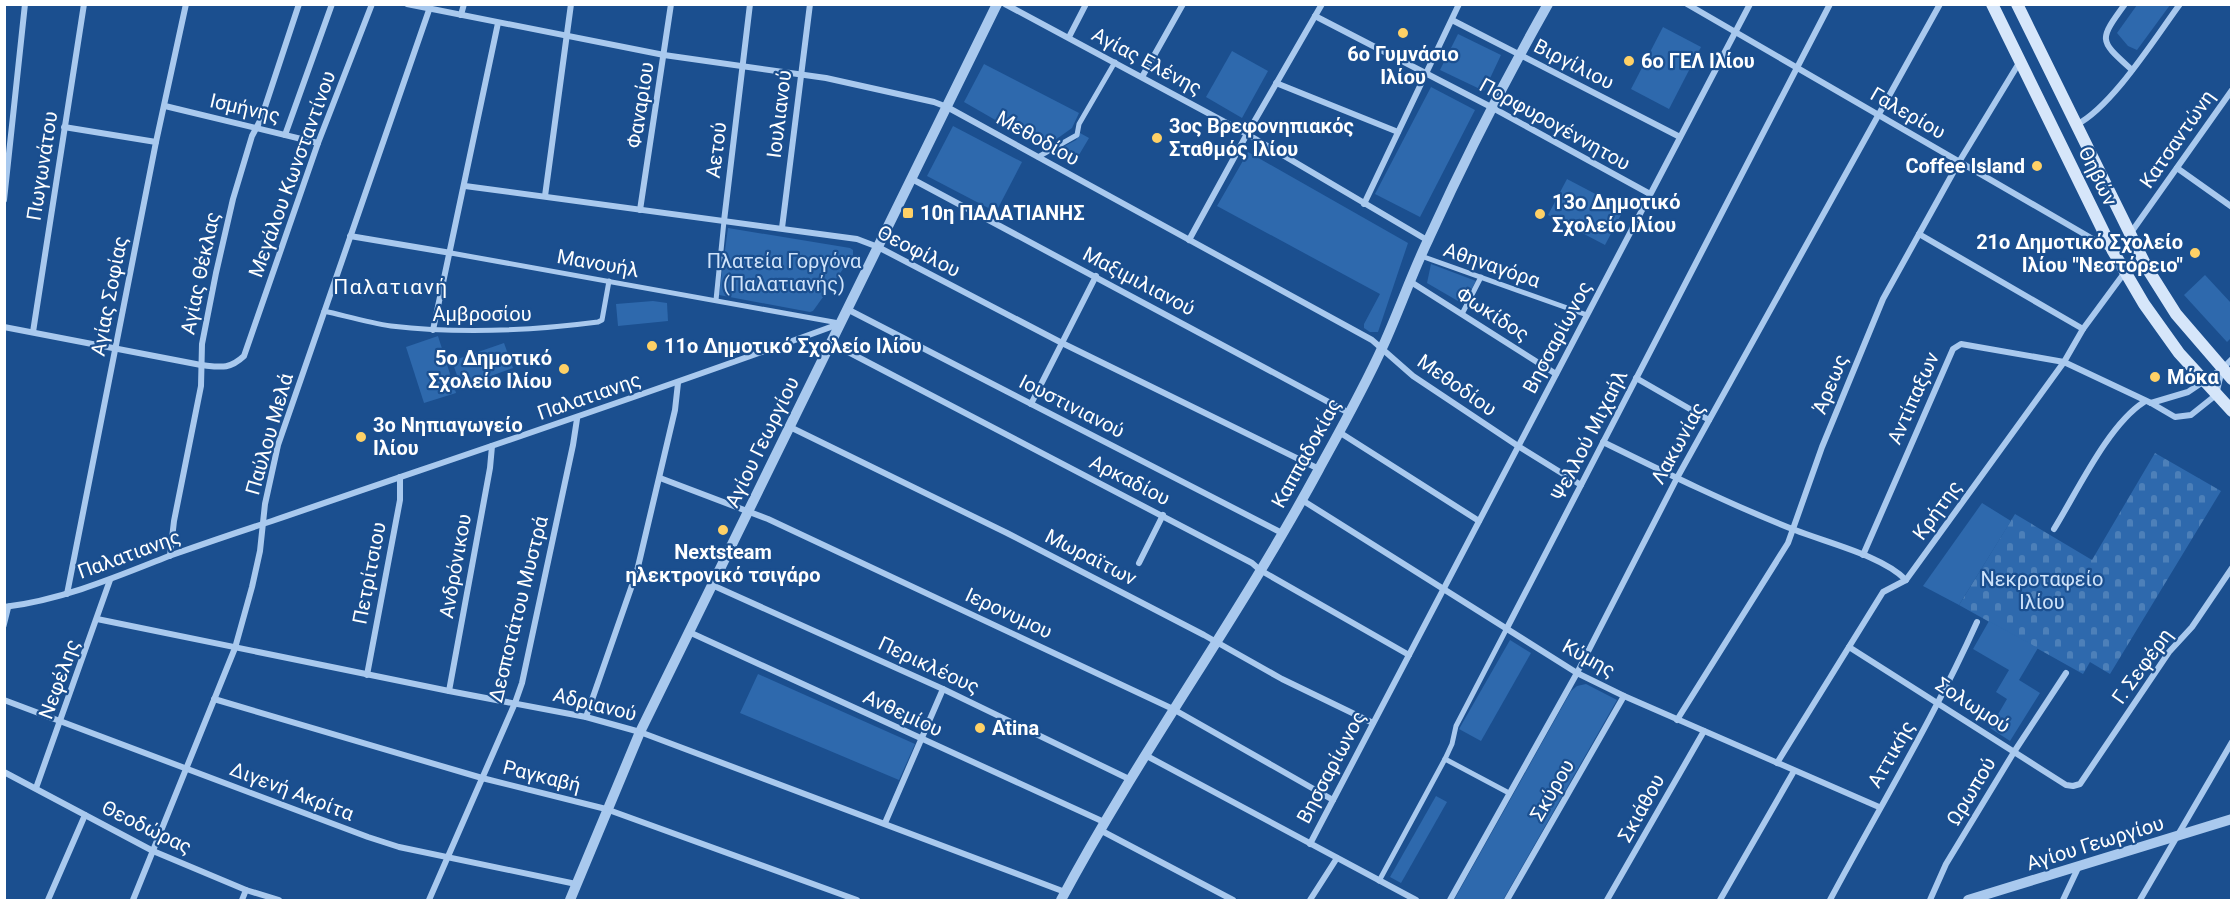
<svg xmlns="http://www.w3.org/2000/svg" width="2236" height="905" viewBox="0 0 2236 905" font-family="Roboto,sans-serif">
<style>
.cemetery{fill:url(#cemetery-stones)}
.green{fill:#2e69ad}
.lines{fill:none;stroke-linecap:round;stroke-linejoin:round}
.pedestrian{stroke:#a9c9ee;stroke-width:5}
.minor{stroke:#a9c9ee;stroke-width:6}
.tertiary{stroke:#a9c9ee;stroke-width:10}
.secondary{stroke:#d6e6fa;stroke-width:12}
.poi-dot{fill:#ffd166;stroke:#1b4f8f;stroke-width:2}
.labels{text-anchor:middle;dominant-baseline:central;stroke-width:4.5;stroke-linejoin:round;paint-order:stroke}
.poi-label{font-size:20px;font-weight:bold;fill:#fff;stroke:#1b4f8f;text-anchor:start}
.street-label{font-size:20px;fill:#fff;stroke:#1b4f8f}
.park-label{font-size:20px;fill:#cfe3fa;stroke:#1b4f8f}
.neighbourhood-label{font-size:21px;letter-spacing:1.5px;fill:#fff;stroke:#1b4f8f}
</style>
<defs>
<pattern id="cemetery-stones" width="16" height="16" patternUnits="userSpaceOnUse" patternTransform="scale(1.5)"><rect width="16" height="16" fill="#2e69ad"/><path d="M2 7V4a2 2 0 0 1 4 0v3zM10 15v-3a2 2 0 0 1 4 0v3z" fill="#4d80b9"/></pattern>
</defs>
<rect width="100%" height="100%" fill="#1b4f8f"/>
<polygon class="cemetery" points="2155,453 2221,491 2110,674 2090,662 2083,674 1959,605 2015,514 2092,560"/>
<g class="green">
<polygon points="2137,5 2170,5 2137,50 2128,46 2117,33"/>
<polygon points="1663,27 1701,47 1669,109 1631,89"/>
<polygon points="1458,34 1501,55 1484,91 1440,70"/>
<polygon points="1232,51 1268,71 1242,118 1206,97"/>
<polygon points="984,64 1079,113 1072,128 1044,148 964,102"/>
<polygon points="1431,87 1475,110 1420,217 1375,194"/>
<polygon points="953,126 1022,162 996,212 927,176"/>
<polygon points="1080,133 1089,138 1073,165 1052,153 1076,140"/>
<polygon points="1248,152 1408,243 1378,332 1370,332 1364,328 1364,324 1380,294 1217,206"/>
<polygon points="1567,179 1624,209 1605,245 1548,215"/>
<polygon points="728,228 850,248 853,250 853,255 813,311 810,312 719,295"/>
<polygon points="1431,264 1476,281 1463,304 1427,283"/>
<polygon points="2205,275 2231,303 2231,338 2227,342 2184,295"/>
<polygon points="653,301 667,303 668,321 618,326 616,304"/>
<polygon points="438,336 456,393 424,403 406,347"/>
<polygon points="504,343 513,368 461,387 452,361"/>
<polygon points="1982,503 2011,521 1959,605 1923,586"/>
<polygon points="1989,621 2038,648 2019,680 2040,693 2010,741 1990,728 2007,699 1996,692 2009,670 1973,649"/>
<polygon points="1510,640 1531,653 1481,741 1459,729"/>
<polygon points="758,674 915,744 899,780 740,713"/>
<polygon points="1586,684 1617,700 1503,900 1454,900 1571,691 1577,686"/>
<polygon points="1436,796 1447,802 1401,883 1390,877"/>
</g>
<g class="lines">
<g class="pedestrian">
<polyline points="1038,157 1077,135 1079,124 1115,62"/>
<polyline points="451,253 839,323"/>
<polyline points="1421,256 1587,315"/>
<polyline points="716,300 724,221"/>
<path d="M 324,311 C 346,316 369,323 391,326 C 461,334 529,331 598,322 L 602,320 L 609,281"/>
<polyline points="1462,314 1481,277"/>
<polyline points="4,626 9,606"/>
<polyline points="1445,759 1509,793"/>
<polyline points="1379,881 1445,759 1452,744 1456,726 1507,628"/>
</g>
<g class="minor">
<polyline points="407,4 664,55 826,78 934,102 947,107 1372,340 1413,376 1518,446 1581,485"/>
<polyline points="1005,4 1247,134 1427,240"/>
<polyline points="1687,4 2110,249"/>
<path d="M 2125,4 C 2098,41 2099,40 2132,70"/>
<polyline points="461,15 464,4"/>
<polyline points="1315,16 1493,108 1650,194"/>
<polyline points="1452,20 1680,137"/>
<polyline points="1069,37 1086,4"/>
<polyline points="1142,77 1183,4"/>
<polyline points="1276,83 1398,132"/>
<polyline points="165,106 318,143"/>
<path d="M 2076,125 C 2112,107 2155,38 2180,4"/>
<polyline points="64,127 156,142"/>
<polyline points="285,135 332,4"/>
<polyline points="2177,168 2232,207"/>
<polyline points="912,179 1349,413"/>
<polyline points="465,186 857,239 878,247 1062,343 1319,469"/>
<polyline points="545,196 571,4"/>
<polyline points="4,200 25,4"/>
<polyline points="1364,204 1459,4"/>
<polyline points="640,210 671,4"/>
<polyline points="724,221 750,4"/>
<polyline points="782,228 810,4"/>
<polyline points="1919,234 2083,329"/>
<polyline points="2130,234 2232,90"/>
<polyline points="350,236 451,253"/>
<polyline points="1189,240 1247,134 1322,4"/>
<polyline points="1411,282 1556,374"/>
<polyline points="847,309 1282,533"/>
<path d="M 4,327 L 201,365 C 220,367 229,370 244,356 L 318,143 L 372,4"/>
<polyline points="433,330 498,23"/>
<polyline points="33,332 84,4"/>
<polyline points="831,343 1252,563 1260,570 1409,655"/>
<polyline points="1636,378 1709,420"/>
<polyline points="2151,403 2188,392 2222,369 2232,359"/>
<polyline points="1031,404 1096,276"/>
<polyline points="790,427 1007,533 1204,635 1282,679 1373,723"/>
<polyline points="1339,432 1479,521"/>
<path d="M 1603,442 C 1666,473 1729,504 1795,530 C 1828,543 1883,556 1906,580"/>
<polyline points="660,478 768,519 1173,709 1333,800"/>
<polyline points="1302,500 1577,673 1624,696 1879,807"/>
<path d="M 2054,529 C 2077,492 2108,425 2144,402"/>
<polyline points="1863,555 1953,349 1961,344 2064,362 2151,403 2175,417 2191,415 2216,395 2222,369"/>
<polyline points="170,556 174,521 201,386 202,344 216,273 233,199 252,136 261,119 299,4"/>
<polyline points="1139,563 1163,515"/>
<polyline points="712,585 943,689 1129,779"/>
<polyline points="67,594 156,142 186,4"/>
<path d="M 4,607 C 62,600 116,577 169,556 C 203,544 238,532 272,521 C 461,456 651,393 839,324"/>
<polyline points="97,619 449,691 586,717 640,732 1065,892"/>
<polyline points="1507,628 1830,4"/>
<polyline points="689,632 1104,822"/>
<polyline points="1849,647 2066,785 2073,786 2080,784 2169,652 2192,627 2232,568"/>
<polyline points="367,675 400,500 400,477"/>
<polyline points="449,691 490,468 492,446"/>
<polyline points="214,699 482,778 606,809 857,900"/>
<polyline points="4,700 368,837 399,847 576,884"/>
<polyline points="586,717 637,571 675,410 678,383"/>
<polyline points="1677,720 1788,543 1822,447 1883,299 1959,162 2019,63"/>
<polyline points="1145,755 1416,900"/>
<polyline points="1777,763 1883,592 1906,580 2064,362 2083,329 2125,272"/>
<polyline points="4,772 153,851 246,890 279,900"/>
<polyline points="36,788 110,580"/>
<polyline points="885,823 943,689"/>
<polyline points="1100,830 1233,900"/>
<polyline points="1310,844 1750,4"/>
<polyline points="48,900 85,815"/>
<polyline points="133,900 235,648 252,587 260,551 265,504 278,445 429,10"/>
<polyline points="242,900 246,890"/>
<polyline points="429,900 515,703 522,683 573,445 577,419"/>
<polyline points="1310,900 1337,858"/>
<polyline points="1450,900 1577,673 1677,478 1940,4"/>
<polyline points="1507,900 1624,696"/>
<polyline points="1607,900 1704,731"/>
<polyline points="1720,900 1794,771"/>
<path d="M 1830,900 C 1879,808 1934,718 1977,622"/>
<polyline points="1930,900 1946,864 2014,752 2066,673"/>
<polyline points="2063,900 2079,866"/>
<polyline points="2140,900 2232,742"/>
</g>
<g class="tertiary">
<polyline points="570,900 640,732 997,4"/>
<path d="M 1061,900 C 1140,752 1239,617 1319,469 C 1341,429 1364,388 1383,346 C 1399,311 1412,273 1429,238 C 1465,159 1505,80 1548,4"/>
<polyline points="1968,900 2232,819"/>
</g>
<g class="secondary">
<polyline points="1992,4 2113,251 2144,304 2179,353 2232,411"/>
<polyline points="2017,4 2147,268 2176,314 2232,379"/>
</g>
</g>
<g class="poi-dot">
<circle cx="1403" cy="33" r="6"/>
<circle cx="1629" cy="61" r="6"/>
<circle cx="1157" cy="138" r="6"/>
<circle cx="2037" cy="166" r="6"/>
<rect x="902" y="207" width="12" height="12" rx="3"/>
<circle cx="1540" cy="214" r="6"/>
<circle cx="2195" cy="253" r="6"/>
<circle cx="652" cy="346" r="6"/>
<circle cx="564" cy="369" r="6"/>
<circle cx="2155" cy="377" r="6"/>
<circle cx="361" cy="437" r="6"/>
<circle cx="723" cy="530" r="6"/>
<circle cx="980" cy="728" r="6"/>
</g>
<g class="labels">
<g class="poi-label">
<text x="1403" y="54" text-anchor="middle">6ο Γυμνάσιο<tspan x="1403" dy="23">Ιλίου</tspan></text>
<text x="1641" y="61">6ο ΓΕΛ Ιλίου</text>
<text x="1169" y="126">3ος Βρεφονηπιακός<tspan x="1169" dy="23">Σταθμός Ιλίου</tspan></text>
<text x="2025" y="166" text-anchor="end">Coffee Island</text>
<text x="1552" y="202">13ο Δημοτικό<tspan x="1552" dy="23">Σχολείο Ιλίου</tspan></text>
<text x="920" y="213">10η ΠΑΛΑΤΙΑΝΗΣ</text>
<text x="2183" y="242" text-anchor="end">21ο Δημοτικό Σχολείο<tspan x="2183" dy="23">Ιλίου "Νεστόρειο"</tspan></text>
<text x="664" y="346">11ο Δημοτικό Σχολείο Ιλίου</text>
<text x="552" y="358" text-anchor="end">5ο Δημοτικό<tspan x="552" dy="23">Σχολείο Ιλίου</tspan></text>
<text x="2167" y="377">Μόκα</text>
<text x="373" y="425">3ο Νηπιαγωγείο<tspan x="373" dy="23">Ιλίου</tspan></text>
<text x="723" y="552" text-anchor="middle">Nextsteam<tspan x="723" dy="23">ηλεκτρονικό τσιγάρο</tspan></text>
<text x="992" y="728">Atina</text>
</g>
<g class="street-label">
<text transform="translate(1147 61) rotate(28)">Αγίας Ελένης</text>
<text transform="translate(1574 64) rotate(27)">Βιργίλιου</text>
<text transform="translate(640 105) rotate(-81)">Φαναρίου</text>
<text transform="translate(245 108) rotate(13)">Ισμήνης</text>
<text transform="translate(1908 113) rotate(30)">Γαλερίου</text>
<text transform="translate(779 114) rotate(-83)">Ιουλιανού</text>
<text transform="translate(1555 124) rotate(29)">Πορφυρογέννητου</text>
<text transform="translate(1038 138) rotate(29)">Μεθοδίου</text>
<text transform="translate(2177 139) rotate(-55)">Κατσαντώνη</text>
<text transform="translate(716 150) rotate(-83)">Αετού</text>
<text transform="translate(42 166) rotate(-81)">Πωγωνάτου</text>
<text transform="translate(292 174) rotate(-70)">Μεγάλου Κωνσταντίνου</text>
<text transform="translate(2098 176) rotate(64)">Θηβών</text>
<text transform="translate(919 251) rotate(27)">Θεοφίλου</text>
<text transform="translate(598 263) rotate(10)">Μανουήλ</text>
<text transform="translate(1492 265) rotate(19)">Αθηναγόρα</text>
<text transform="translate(200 273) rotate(-78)">Αγίας Θέκλας</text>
<text transform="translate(1139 281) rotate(28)">Μαξιμιλιανού</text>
<text transform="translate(109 296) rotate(-79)">Αγίας Σοφίας</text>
<text x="482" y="314">Αμβροσίου</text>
<text transform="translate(1493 314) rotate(33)">Φωκίδος</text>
<text transform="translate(1557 337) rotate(-62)">Βησσαρίωνος</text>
<text transform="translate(1830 384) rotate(-68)">Άρεως</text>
<text transform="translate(1457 385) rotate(35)">Μεθοδίου</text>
<text transform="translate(589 396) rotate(-19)">Παλατιανης</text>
<text transform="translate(1913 398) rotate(-66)">Αντίπαξων</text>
<text transform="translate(1072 406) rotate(27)">Ιουστινιανού</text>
<text transform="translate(269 434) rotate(-74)">Παύλου Μελά</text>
<text transform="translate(1589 435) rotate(-63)">Ψελλού Μιχαήλ</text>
<text transform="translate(762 442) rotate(-64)">Αγίου Γεωργίου</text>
<text transform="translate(1678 443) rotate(-61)">Λακωνίας</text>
<text transform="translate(1306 453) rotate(-61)">Καππαδοκίας</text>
<text transform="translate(1130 480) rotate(27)">Αρκαδίου</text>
<text transform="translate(1937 510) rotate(-54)">Κρήτης</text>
<text transform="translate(129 554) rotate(-20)">Παλατιανης</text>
<text transform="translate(1091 557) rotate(27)">Μωραϊτων</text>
<text transform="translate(455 566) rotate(-80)">Ανδρόνικου</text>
<text transform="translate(369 573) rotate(-79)">Πετρίτσιου</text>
<text transform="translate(518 609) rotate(-76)">Δεσποτάτου Μυστρά</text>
<text transform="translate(1009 613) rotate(25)">Ιερονυμου</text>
<text transform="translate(1589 658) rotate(29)">Κύμης</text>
<text transform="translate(929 665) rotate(25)">Περικλέους</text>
<text transform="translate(2142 666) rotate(-54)">Γ. Σεφέρη</text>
<text transform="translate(59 679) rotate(-70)">Νεφέλης</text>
<text transform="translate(595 704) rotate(14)">Αδριανού</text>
<text transform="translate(1973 705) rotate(33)">Σολωμού</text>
<text transform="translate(903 713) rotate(25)">Ανθεμίου</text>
<text transform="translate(1891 754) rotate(-60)">Αττικής</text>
<text transform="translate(1331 767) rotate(-62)">Βησσαρίωνος</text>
<text transform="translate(542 776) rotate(14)">Ραγκαβή</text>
<text transform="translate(1552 790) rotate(-60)">Σκύρου</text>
<text transform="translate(292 791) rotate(21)">Διγενή Ακρίτα</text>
<text transform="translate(1971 791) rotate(-59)">Ωρωπού</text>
<text transform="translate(1641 808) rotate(-61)">Σκιάθου</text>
<text transform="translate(147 827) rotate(26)">Θεοδώρας</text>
<text transform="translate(2095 843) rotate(-17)">Αγίου Γεωργίου</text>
</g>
<g class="park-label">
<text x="784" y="261">Πλατεία Γοργόνα<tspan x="784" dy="23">(Παλατιανής)</tspan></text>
<text x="2042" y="579">Νεκροταφείο<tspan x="2042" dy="23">Ιλίου</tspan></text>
</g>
<g class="neighbourhood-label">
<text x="391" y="287">Παλατιανή</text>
</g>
</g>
<rect width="2236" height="905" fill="none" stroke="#ffffff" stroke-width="12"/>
</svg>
